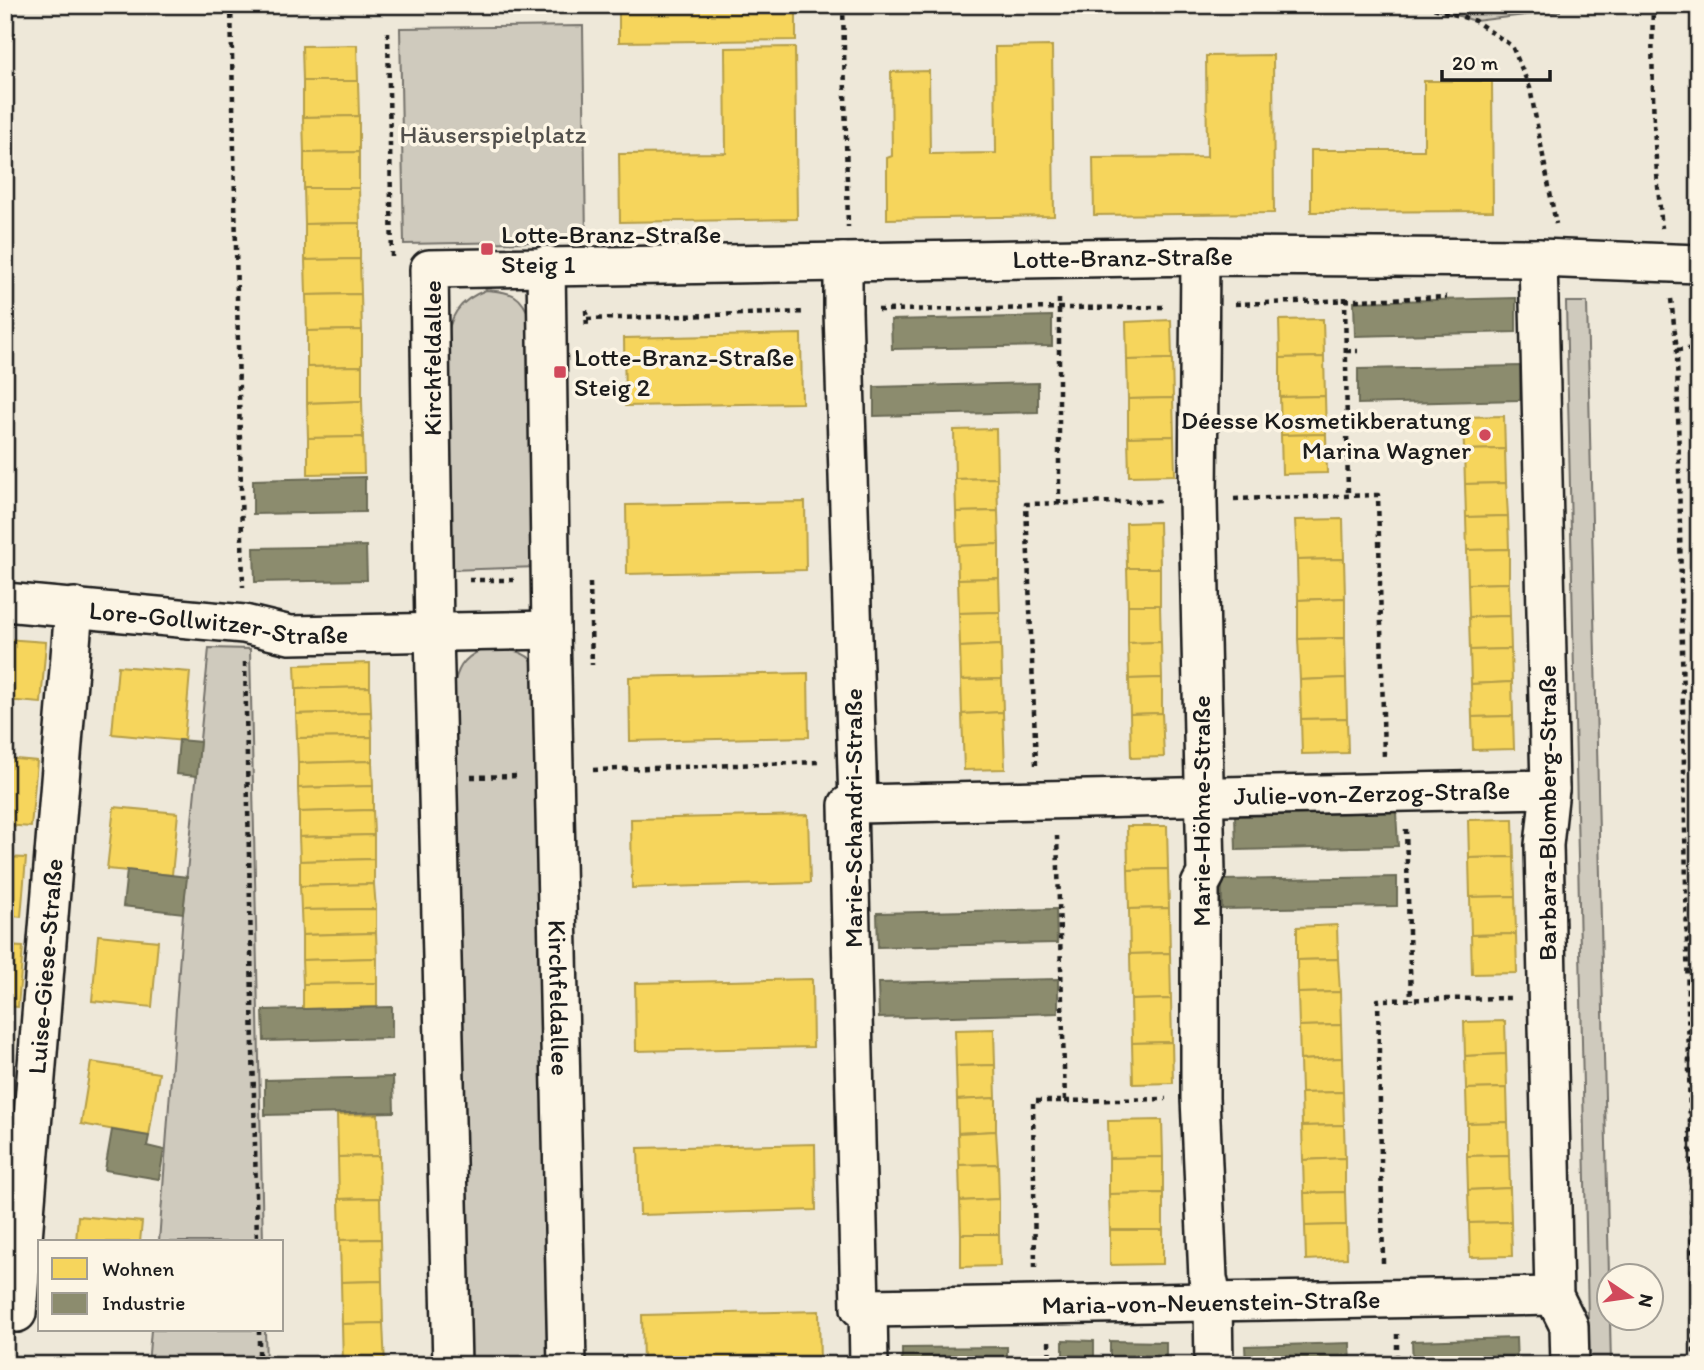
<svg xmlns="http://www.w3.org/2000/svg" width="1704" height="1370" viewBox="0 0 1704 1370" font-family="Itim,sans-serif">
<style>
.green{fill:#cfcabd;stroke:#76736c;stroke-width:2}
.homes{fill:#f6d55c;stroke:#b59e49;stroke-width:2}
.industry{fill:#8c8c6e;stroke:#6a6a55;stroke-width:2}
.lines{fill:none;stroke-linecap:round;stroke-linejoin:round}
.minor-casing{stroke:#1c1c1c;stroke-width:42}
.path{stroke:#1c1c1c;stroke-width:4.5;stroke-dasharray:5 5;stroke-linecap:butt}
.minor{stroke:#fcf5e5;stroke-width:37}
.poi-dot{fill:#d1495b;stroke:#fcf5e5;stroke-width:2.5}
.labels{text-anchor:middle;dominant-baseline:central;stroke-width:7;stroke-linejoin:round;paint-order:stroke}
.park-label{font-size:26px;fill:#52504c;stroke:#fcf5e5}
.poi-label{font-size:26px;fill:#1c1c1c;stroke:#fcf5e5;text-anchor:start}
.street-label{font-size:26px;fill:#1c1c1c;stroke:#fcf5e5}
</style>
<rect width="100%" height="100%" fill="#eee8d9"/>
<filter id="ink" filterUnits="userSpaceOnUse"><feTurbulence type="fractalNoise" baseFrequency=".0143" numOctaves="2"/><feDisplacementMap in="SourceGraphic" scale="14" xChannelSelector="R" yChannelSelector="G"/><feConvolveMatrix kernelMatrix="1 2 1 2 8 2 1 2 1" color-interpolation-filters="sRGB"/></filter>
<g filter="url(#ink)">
<g class="green">
<polygon points="1424,5 1560,5 1560,11 1475,21"/>
<polygon points="583,26 586,241 404,244 400,28"/>
<path d="M 486,290 C 513,292 521,294 531,320 L 538,567 L 449,570 L 445,346 C 450,317 457,301 486,290 Z"/>
<polygon points="1566,302 1587,302 1611,1365 1589,1365"/>
<polygon points="209,648 250,649 263,1242 159,1242 183,913"/>
<path d="M 481,650 C 504,650 522,646 537,666 L 554,1365 L 467,1365 L 453,690 C 457,669 462,659 481,650 Z"/>
<polygon points="151,1330 265,1330 266,1365 148,1365"/>
</g>
<g class="homes">
<polygon points="619,5 796,5 796,40 619,42"/>
<polygon points="357,45 358,81 303,81 302,46"/>
<polygon points="1052,46 1054,216 887,219 887,158 892,156 891,72 929,71 930,154 996,153 995,47"/>
<polygon points="795,47 797,219 620,222 619,154 726,153 725,48"/>
<polygon points="1273,55 1274,213 1094,215 1093,158 1207,157 1206,56"/>
<polygon points="303,81 358,81 359,116 303,117"/>
<polygon points="1424,81 1492,81 1493,211 1311,212 1311,150 1424,150"/>
<polygon points="359,116 359,152 304,153 303,117"/>
<polygon points="359,152 359,188 304,188 304,153"/>
<polygon points="304,188 359,188 360,223 305,224"/>
<polygon points="360,223 360,259 305,260 305,224"/>
<polygon points="360,259 361,294 306,295 305,260"/>
<polygon points="361,294 362,330 307,331 306,295"/>
<polygon points="1323,319 1324,357 1280,358 1279,320"/>
<polygon points="1171,320 1172,359 1127,360 1126,322"/>
<polygon points="362,330 362,366 307,367 307,331"/>
<polygon points="801,334 802,403 625,406 624,338"/>
<polygon points="1324,357 1325,396 1280,397 1280,358"/>
<polygon points="1172,359 1173,398 1128,399 1127,360"/>
<polygon points="362,366 362,401 307,403 307,367"/>
<polygon points="1325,396 1326,434 1281,435 1280,397"/>
<polygon points="1173,398 1174,436 1128,437 1128,399"/>
<polygon points="362,401 363,437 308,438 307,403"/>
<polygon points="1504,416 1505,449 1464,450 1463,417"/>
<polygon points="996,429 997,478 955,479 954,430"/>
<polygon points="1326,434 1327,473 1282,474 1281,435"/>
<polygon points="1174,436 1175,475 1129,476 1128,437"/>
<polygon points="363,437 364,473 308,474 308,438"/>
<polygon points="1505,449 1506,483 1465,484 1464,450"/>
<polygon points="997,478 998,511 956,512 955,479"/>
<polygon points="1506,483 1508,516 1466,517 1465,484"/>
<polygon points="805,502 806,570 627,574 626,505"/>
<polygon points="998,511 999,544 957,546 956,512"/>
<polygon points="1508,516 1509,549 1467,550 1466,517"/>
<polygon points="1343,519 1344,559 1297,560 1295,520"/>
<polygon points="1159,522 1160,568 1127,568 1126,523"/>
<polygon points="999,544 999,578 958,579 957,546"/>
<polygon points="1509,549 1509,583 1468,584 1467,550"/>
<polygon points="1344,559 1345,598 1298,600 1297,560"/>
<polygon points="1127,568 1160,568 1160,605 1128,605"/>
<polygon points="999,578 1000,612 959,613 958,579"/>
<polygon points="1509,583 1510,616 1469,617 1468,584"/>
<polygon points="1345,598 1345,638 1298,639 1298,600"/>
<polygon points="1128,605 1160,605 1161,642 1128,643"/>
<polygon points="1000,612 1001,645 960,647 959,613"/>
<polygon points="1510,616 1511,649 1470,650 1469,617"/>
<polygon points="1345,638 1346,678 1300,680 1298,639"/>
<polygon points="5,639 46,642 41,703 5,700"/>
<polygon points="1161,642 1162,678 1129,679 1128,643"/>
<polygon points="1001,645 1002,679 961,680 960,647"/>
<polygon points="1511,649 1512,682 1471,684 1470,650"/>
<polygon points="370,663 370,687 296,689 295,665"/>
<polygon points="118,666 190,672 184,741 112,734"/>
<polygon points="808,673 809,737 630,741 629,677"/>
<polygon points="1162,678 1162,713 1130,714 1129,679"/>
<polygon points="1346,678 1347,718 1301,719 1300,680"/>
<polygon points="1002,679 1003,712 962,714 961,680"/>
<polygon points="1512,682 1513,716 1472,717 1471,684"/>
<polygon points="370,687 371,712 296,714 296,689"/>
<polygon points="371,712 372,737 297,738 296,714"/>
<polygon points="1003,712 1005,769 964,770 962,714"/>
<polygon points="1162,713 1164,757 1131,758 1130,714"/>
<polygon points="1513,716 1514,749 1473,750 1472,717"/>
<polygon points="1347,718 1348,753 1302,754 1301,719"/>
<polygon points="372,737 372,761 298,763 297,738"/>
<polygon points="5,758 37,761 31,827 5,825"/>
<polygon points="372,761 373,786 298,788 298,763"/>
<polygon points="373,786 373,810 299,812 298,788"/>
<polygon points="114,807 178,813 172,875 107,869"/>
<polygon points="373,810 374,835 299,837 299,812"/>
<polygon points="808,815 810,883 632,888 631,819"/>
<polygon points="1513,819 1514,857 1469,858 1468,820"/>
<polygon points="1127,826 1167,826 1168,869 1128,870"/>
<polygon points="374,835 374,859 300,861 299,837"/>
<polygon points="5,857 26,858 21,917 5,915"/>
<polygon points="1514,857 1515,896 1470,897 1469,858"/>
<polygon points="374,859 374,884 300,886 300,861"/>
<polygon points="1168,869 1169,908 1129,909 1128,870"/>
<polygon points="374,884 376,909 301,910 300,886"/>
<polygon points="1515,896 1516,934 1471,935 1470,897"/>
<polygon points="1169,908 1170,953 1130,954 1129,909"/>
<polygon points="376,909 376,933 302,935 301,910"/>
<polygon points="1337,925 1338,959 1297,960 1297,927"/>
<polygon points="376,933 377,958 302,960 302,935"/>
<polygon points="1516,934 1517,973 1472,974 1471,935"/>
<polygon points="98,935 158,941 152,1007 92,1001"/>
<polygon points="5,946 23,947 18,1007 5,1006"/>
<polygon points="1170,953 1171,999 1131,1000 1130,954"/>
<polygon points="377,958 377,983 303,984 302,960"/>
<polygon points="1338,959 1340,992 1298,993 1297,960"/>
<polygon points="812,979 813,1047 636,1051 635,983"/>
<polygon points="377,983 377,1007 303,1009 303,984"/>
<polygon points="1340,992 1341,1025 1299,1026 1298,993"/>
<polygon points="1171,999 1172,1042 1132,1043 1131,1000"/>
<polygon points="1505,1021 1506,1054 1465,1056 1464,1022"/>
<polygon points="1341,1025 1342,1058 1300,1060 1299,1026"/>
<polygon points="994,1029 995,1065 956,1066 955,1030"/>
<polygon points="5,1039 14,1040 8,1100 5,1100"/>
<polygon points="1172,1042 1173,1083 1133,1084 1132,1043"/>
<polygon points="1506,1054 1507,1088 1466,1089 1465,1056"/>
<polygon points="1342,1058 1343,1092 1301,1093 1300,1060"/>
<polygon points="91,1062 159,1073 149,1136 81,1124"/>
<polygon points="995,1065 996,1098 957,1100 956,1066"/>
<polygon points="1507,1088 1508,1122 1467,1123 1466,1089"/>
<polygon points="1343,1092 1344,1125 1302,1126 1301,1093"/>
<polygon points="996,1098 996,1131 958,1133 957,1100"/>
<polygon points="378,1114 379,1156 338,1157 337,1115"/>
<polygon points="1162,1120 1163,1157 1109,1158 1108,1121"/>
<polygon points="1508,1122 1509,1155 1467,1156 1467,1123"/>
<polygon points="1344,1125 1345,1158 1303,1160 1302,1126"/>
<polygon points="996,1131 998,1164 959,1165 958,1133"/>
<polygon points="815,1144 816,1210 640,1215 638,1148"/>
<polygon points="1509,1155 1510,1188 1468,1190 1467,1156"/>
<polygon points="379,1156 380,1198 339,1199 338,1157"/>
<polygon points="1163,1157 1163,1193 1109,1194 1109,1158"/>
<polygon points="1345,1158 1345,1192 1304,1193 1303,1160"/>
<polygon points="998,1164 999,1199 960,1201 959,1165"/>
<polygon points="1510,1188 1511,1222 1469,1223 1468,1190"/>
<polygon points="1345,1192 1346,1225 1305,1226 1304,1193"/>
<polygon points="1163,1193 1163,1230 1110,1230 1109,1194"/>
<polygon points="380,1198 381,1239 340,1240 339,1199"/>
<polygon points="999,1199 999,1234 961,1234 960,1201"/>
<polygon points="78,1216 142,1222 140,1242 76,1242"/>
<polygon points="1511,1222 1512,1256 1470,1257 1469,1223"/>
<polygon points="1346,1225 1347,1258 1306,1260 1305,1226"/>
<polygon points="1110,1230 1163,1230 1163,1264 1110,1265"/>
<polygon points="961,1234 999,1234 1000,1266 961,1267"/>
<polygon points="381,1239 382,1281 341,1282 340,1240"/>
<polygon points="382,1281 383,1323 342,1324 341,1282"/>
<polygon points="819,1311 820,1365 643,1365 642,1315"/>
<polygon points="383,1323 385,1365 343,1365 342,1324"/>
</g>
<g class="industry">
<polygon points="1516,298 1516,332 1355,336 1354,302"/>
<polygon points="1052,316 1052,346 892,349 891,320"/>
<polygon points="1520,366 1520,400 1358,404 1358,369"/>
<polygon points="1038,383 1038,412 874,416 874,387"/>
<polygon points="365,477 365,512 253,514 253,480"/>
<polygon points="366,546 367,580 255,582 254,548"/>
<polygon points="179,740 200,742 197,776 176,774"/>
<polygon points="1396,812 1398,846 1236,850 1235,816"/>
<polygon points="127,870 187,877 183,913 123,906"/>
<polygon points="1397,877 1397,906 1222,909 1222,880"/>
<polygon points="1056,909 1057,943 878,947 877,913"/>
<polygon points="1058,979 1058,1013 879,1018 878,983"/>
<polygon points="392,1007 392,1038 264,1041 263,1010"/>
<polygon points="393,1077 394,1112 265,1115 265,1080"/>
<polygon points="112,1130 149,1136 147,1146 164,1150 159,1179 105,1170"/>
<polygon points="1516,1338 1517,1365 1413,1365 1412,1341"/>
<polygon points="1063,1340 1094,1341 1094,1365 1063,1365"/>
<polygon points="1110,1341 1166,1342 1166,1365 1110,1365"/>
<polygon points="1350,1343 1351,1365 1246,1365 1245,1346"/>
<polygon points="1007,1347 1007,1365 902,1365 902,1348"/>
</g>
<g class="lines">
<g class="minor-casing">
<g id="minor">
<polyline points="1200,256 1198,500 1206,874 1200,885 1200,1098 1208,1278 1213,1303 1214,1365"/>
<polyline points="1538,258 1550,789 1544,845 1554,1296 1569,1326 1570,1365"/>
<polyline points="843,262 843,311 858,804 848,805 860,1308 868,1308 869,1365"/>
<path id="s1" d="M 546,265 L 551,630 L 567,1365"/>
<path id="s2" d="M 5,602 L 244,624 L 290,635 L 551,630"/>
<path id="s3" d="M 858,804 L 1550,789"/>
<path id="s4" d="M 868,1308 L 1554,1296"/>
<path id="s5" d="M 5,1311 L 17,1313 L 74,607"/>
<path id="s6" d="M 452,1365 L 434,633 L 429,269 L 1200,256 L 1538,258 L 1699,264"/>
</g>
</g>
<g class="path">
<polyline points="231,5 243,587"/>
<polyline points="843,5 848,227"/>
<polyline points="1424,5 1475,21 1512,46 1530,88 1556,224"/>
<path d="M 1653,5 C 1651,79 1654,154 1662,228"/>
<polyline points="388,32 392,258"/>
<polyline points="1345,297 1348,496"/>
<polyline points="1671,299 1677,350 1694,1365"/>
<polyline points="1235,304 1447,297"/>
<polyline points="586,310 587,329"/>
<polyline points="878,310 1163,307"/>
<polyline points="587,319 806,312"/>
<polyline points="1677,350 1699,348"/>
<polyline points="1346,351 1358,351"/>
<polyline points="1234,499 1378,495 1384,758"/>
<polyline points="1059,504 1059,295"/>
<polyline points="469,580 516,580"/>
<polyline points="590,583 592,665"/>
<polyline points="245,662 257,1242"/>
<polyline points="1036,765 1026,504 1163,501"/>
<polyline points="593,770 820,762"/>
<polyline points="471,777 519,776"/>
<polyline points="1406,829 1411,1000"/>
<polyline points="1065,1101 1166,1099"/>
<polyline points="1383,1263 1378,1000 1512,998"/>
<polyline points="1035,1268 1033,1101 1065,1101 1057,836"/>
<polyline points="259,1330 259,1365"/>
<polyline points="1397,1334 1397,1365"/>
<polyline points="1049,1341 1050,1365"/>
</g>
<use href="#minor" class="minor"/>
</g>
</g>
<g class="poi-dot">
<rect x="480" y="242" width="14" height="14" rx="3.5"/>
<rect x="553" y="365" width="14" height="14" rx="3.5"/>
<circle cx="1485" cy="435" r="7"/>
</g>
<g class="labels">
<g class="park-label">
<text x="493" y="134">Häuserspielplatz</text>
</g>
<g class="poi-label">
<text x="501" y="234">Lotte-Branz-Straße<tspan x="501" dy="30">Steig 1</tspan></text>
<text x="574" y="357">Lotte-Branz-Straße<tspan x="574" dy="30">Steig 2</tspan></text>
<text x="1471" y="420" text-anchor="end">Déesse Kosmetikberatung<tspan x="1471" dy="30">Marina Wagner</tspan></text>
</g>
<g class="street-label">
<text stroke="none"><textPath href="#s6" startOffset="1790">Lotte-Branz-Straße</textPath></text>
<text transform="translate(432 358) rotate(-90)">Kirchfeldallee</text>
<text stroke="none"><textPath href="#s2" startOffset="215">Lore-Gollwitzer-Straße</textPath></text>
<text stroke="none"><textPath href="#s3" startOffset="514">Julie-von-Zerzog-Straße</textPath></text>
<text transform="translate(1201 811) rotate(-90)">Marie-Höhne-Straße</text>
<text transform="translate(1547 813) rotate(-90)">Barbara-Blomberg-Straße</text>
<text transform="translate(853 818) rotate(-90)">Marie-Schandri-Straße</text>
<text stroke="none"><textPath href="#s5" startOffset="360">Luise-Giese-Straße</textPath></text>
<text stroke="none"><textPath href="#s1" startOffset="733">Kirchfeldallee</textPath></text>
<text stroke="none"><textPath href="#s4" startOffset="343">Maria-von-Neuenstein-Straße</textPath></text>
</g>
</g>
<rect width="1704" height="1370" fill="none" stroke="#fcf5e5" stroke-width="28"/>
<rect x="14" y="14" width="1676" height="1342" fill="none" stroke="#1c1c1c" stroke-width="2.5" filter="url(#ink)"/>
<rect x="38" y="1240" width="245" height="91" fill="#fcf5e5" stroke="#a29e95" stroke-width="2"/>
<rect x="52" y="1258" width="35" height="21" fill="#f6d55c" stroke="#a29e95" stroke-width="2"/>
<text x="102" y="1276" font-size="21" fill="#1c1c1c">Wohnen</text>
<rect x="52" y="1293" width="35" height="21" fill="#8c8c6e" stroke="#a29e95" stroke-width="2"/>
<text x="102" y="1310" font-size="21" fill="#1c1c1c">Industrie</text>
<g transform="translate(1630 1297) rotate(103)"><circle r="33" fill="#fcf5e5" stroke="#a29e95" stroke-width="2"/>
<path d="M0-5L12 26L0 18L-12 26Z" fill="#d1495b"/>
<text y="-10" font-size="19" font-weight="bold" text-anchor="middle" fill="#1c1c1c">N</text>
</g>
<path d="M1442 70v10h108v-10" fill="none" stroke="#1c1c1c" stroke-width="3.5"/>
<text x="1452" y="70" font-size="21" fill="#1c1c1c" stroke="#fcf5e5" stroke-width="5" paint-order="stroke">20 m</text>
</svg>
